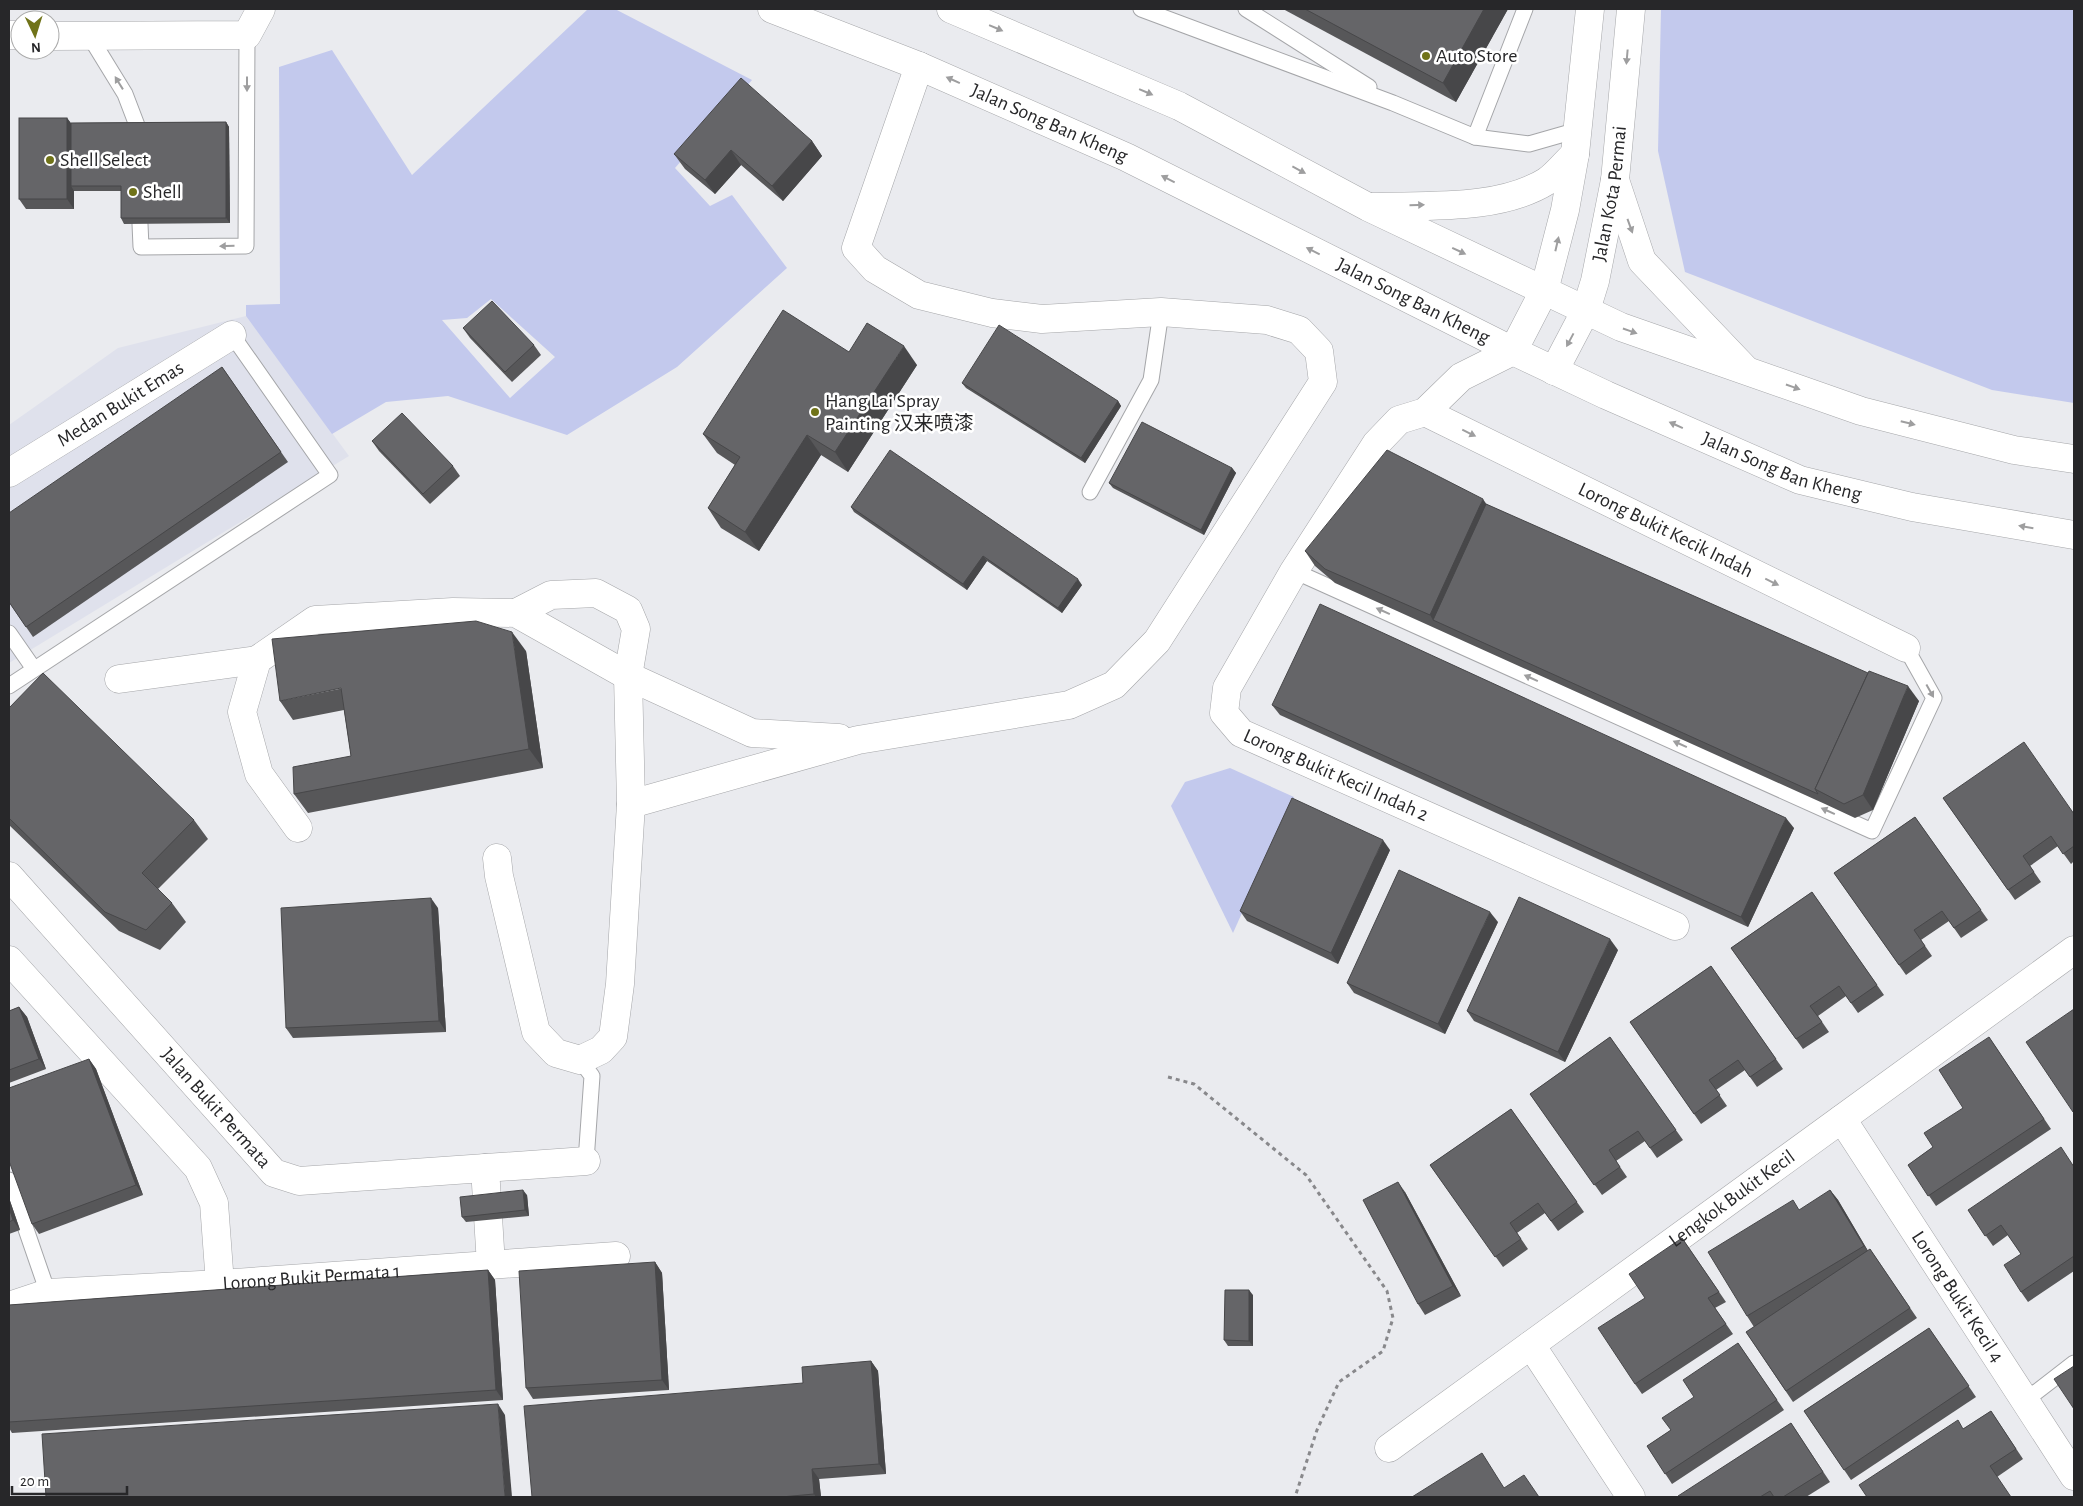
<svg xmlns="http://www.w3.org/2000/svg" width="2083" height="1506" viewBox="0 0 2083 1506" font-family="'Alegreya Sans','Noto Sans SC',sans-serif">
<style>
.built{fill:#dfe1ec}
.green{fill:#c3c9ed;fill-rule:evenodd}
.lines{fill:none;stroke-linecap:round;stroke-linejoin:round}
.lane-casing{stroke:#a5a6a9;stroke-width:17}
.street-casing{stroke:#a5a6a9;stroke-width:29}
.secondary-casing{stroke:#a5a6a9;stroke-width:29}
.primary-casing{stroke:#a5a6a9;stroke-width:29}
.path{stroke:#88888b;stroke-width:3;stroke-dasharray:4 4;stroke-linecap:butt}
.lane{stroke:#fff;stroke-width:15}
.street{stroke:#fff;stroke-width:28}
.secondary{stroke:#fff;stroke-width:28}
.primary{stroke:#fff;stroke-width:28}
.wall{fill:#575759}
.shaded-wall{fill:#474749}
.building{fill:#656568;stroke:#474749}
.oneway{fill:#9e9e9f}
.poi-dot{fill:#707319;stroke:#fff;stroke-width:2}
.labels{text-anchor:middle;dominant-baseline:central;stroke-width:5;stroke-linejoin:round;paint-order:stroke}
.poi-label{font-size:20px;fill:#272729;stroke:#fff;text-anchor:start}
.street-label{font-size:20px;fill:#272729;stroke:#fff}
</style>
<rect width="100%" height="100%" fill="#eaebef"/>
<polygon class="built" points="246,316 349,456 9,663 9,425 118,348"/>
<g class="green">
<path d="M 588,9 L 615,9 L 752,80 L 675,168 L 710,206 L 732,195 L 787,268 L 677,367 L 567,435 L 448,396 L 386,402 L 332,434 L 246,316 L 246,305 L 280,304 L 279,67 L 332,50 L 412,175 ZM 491,299 L 555,357 L 510,398 L 442,320 L 467,318 Z"/>
<polygon points="1661,9 2074,9 2074,403 1992,390 1685,272 1658,151"/>
<polygon points="1230,768 1294,797 1233,933 1171,806 1185,782"/>
</g>
<g class="lines">
<g class="lane-casing">
<g id="lane">
<polyline points="1141,9 1393,103 1475,137 1529,144 1578,130"/>
<polyline points="1246,9 1369,87"/>
<polyline points="90,37 125,94 138,128"/>
<polyline points="1475,137 1525,9"/>
<polyline points="140,224 141,247 246,246 247,35"/>
<polyline points="1090,492 1151,380 1161,312"/>
<polyline points="1294,571 1872,831 1934,698 1906,648"/>
<polyline points="9,633 34,669"/>
<polyline points="9,686 330,475 232,335"/>
<polyline points="580,1060 592,1076 586,1161"/>
<polyline points="9,1180 48,1293"/>
<polyline points="2026,1400 2074,1363"/>
</g>
</g>
<g class="street-casing">
<g id="street">
<polyline points="9,35 20,35"/>
<polyline points="50,36 247,35 261,9"/>
<path id="s1" d="M 1513,351 L 1461,377 L 1425,412 L 1399,420 L 1376,444 L 1294,571 L 1227,688 L 1224,713 L 1241,733 L 1675,926"/>
<path id="s2" d="M 1425,412 L 1906,648"/>
<path id="s3" d="M 9,473 L 232,335"/>
<polyline points="119,679 257,660"/>
<polyline points="631,804 858,740 1069,705 1114,685 1157,641 1323,382 1319,351 1299,330 1267,320 1161,312 1042,319 992,313 919,295 875,269 856,248 919,66"/>
<polyline points="298,828 259,774 242,712 257,660 315,620 453,612 516,613 628,676 752,733 839,738"/>
<polyline points="497,858 499,876 536,1032 556,1053 580,1060 601,1050 613,1037 620,984 631,804 628,676 636,629 628,610 596,593 551,595 516,613"/>
<path id="s4" d="M 9,876 L 274,1173 L 299,1181 L 586,1161"/>
<polyline points="9,960 198,1168 214,1203 220,1284"/>
<path id="s5" d="M 1842,1119 L 2074,1476"/>
<polyline points="485,1168 491,1265"/>
<path id="s6" d="M 9,1306 L 48,1293 L 220,1284 L 616,1256"/>
<polyline points="1531,1345 1631,1497"/>
<path id="s7" d="M 1389,1448 L 2074,950"/>
</g>
</g>
<g class="secondary-casing">
<g id="secondary">
<polyline points="1513,351 1544,291 1565,210 1575,154 1590,9"/>
<path id="s8" d="M 1554,371 L 1586,310 L 1595,281 L 1615,180 L 1631,9"/>
</g>
</g>
<g class="primary-casing">
<g id="primary">
<path id="s9" d="M 772,9 L 919,66 L 1126,157 L 1513,351 L 1606,395 L 1800,480 L 1912,507 L 2074,535"/>
<polyline points="951,9 1179,106 1368,207 1621,327 1861,411 2014,450 2074,459"/>
<polyline points="1615,180 1642,261 1744,368"/>
<path d="M 1372,207 C 1427,205 1499,211 1547,181 C 1557,174 1566,162 1575,154"/>
</g>
</g>
<polyline class="path" points="1168,1077 1194,1084 1306,1175 1387,1291 1393,1318 1383,1351 1339,1382 1317,1430 1295,1497"/>
<use href="#lane" class="lane"/>
<use href="#street" class="street"/>
<use href="#secondary" class="secondary"/>
<use href="#primary" class="primary"/>
</g>
<g class="wall">
<polygon points="1283,9 1508,9 1456,102"/>
<polygon points="67,118 71,123 226,122 229,127 230,223 124,224 121,218 121,191 74,191 74,209 26,209 19,199"/>
<polygon points="812,141 822,156 783,201 741,165 715,194 685,169 674,154"/>
<polygon points="463,328 534,345 541,355 512,382 470,338"/>
<polygon points="849,352 917,365 848,472 821,455 759,551 721,528 708,508 735,465 717,453 703,434"/>
<polygon points="222,367 288,462 33,637 9,602"/>
<polygon points="962,383 1118,401 1121,406 1085,463 966,388"/>
<polygon points="372,441 453,466 460,476 430,504 379,451"/>
<polygon points="1232,468 1236,473 1204,535 1113,488 1109,483"/>
<polygon points="1486,504 1919,701 1873,810 1855,818 1825,804 1335,583 1315,566 1305,551"/>
<polygon points="851,507 1082,585 1062,613 987,561 967,590 854,512"/>
<polygon points="526,651 543,768 308,813 294,794 351,756 344,710 293,720 280,701"/>
<polygon points="1272,705 1794,828 1748,927 1280,715"/>
<polygon points="9,708 194,820 208,839 158,889 172,903 186,922 160,950 119,931 9,825"/>
<polygon points="1943,798 2074,814 2074,861 2071,864 2058,846 2030,866 2041,882 2015,900"/>
<polygon points="1915,817 1988,920 1961,938 1949,921 1921,940 1932,956 1906,975 1834,873"/>
<polygon points="1390,850 1338,964 1247,921 1240,911"/>
<polygon points="1812,892 1884,995 1858,1013 1846,996 1818,1016 1829,1032 1803,1049 1731,948"/>
<polygon points="438,908 446,1032 293,1038 286,1028"/>
<polygon points="1498,922 1445,1034 1354,993 1347,983"/>
<polygon points="1618,950 1565,1062 1474,1021 1467,1011"/>
<polygon points="1711,966 1783,1069 1757,1087 1745,1070 1716,1090 1727,1106 1701,1124 1630,1022"/>
<polygon points="19,1007 27,1017 46,1069 9,1083 9,1011"/>
<polygon points="1610,1037 1683,1140 1657,1158 1645,1141 1616,1161 1627,1177 1602,1195 1530,1094"/>
<polygon points="1989,1037 2051,1129 1936,1206 1908,1165 1933,1147 1963,1108"/>
<polygon points="89,1059 96,1069 143,1195 39,1234 32,1224"/>
<polygon points="1511,1109 1584,1212 1558,1231 1545,1213 1517,1233 1528,1249 1503,1267 1430,1165"/>
<polygon points="2074,1167 2074,1271 2028,1302 2021,1292 2021,1254 2008,1235 1993,1246 1968,1210"/>
<polygon points="1830,1190 1838,1200 1868,1251 1870,1249 1917,1318 1793,1402 1746,1332 1754,1327 1747,1316"/>
<polygon points="1405,1192 1461,1296 1425,1315 1418,1304"/>
<polygon points="527,1195 529,1216 466,1222 462,1217"/>
<polygon points="9,1198 20,1230 9,1234"/>
<polygon points="1682,1238 1726,1302 1715,1308 1733,1334 1642,1394 1635,1384 1645,1298"/>
<polygon points="655,1262 662,1273 669,1390 533,1399 526,1388"/>
<polygon points="488,1270 495,1280 503,1400 12,1433 9,1428 9,1305"/>
<polygon points="1253,1295 1253,1346 1228,1346 1224,1340"/>
<polygon points="1929,1328 1976,1397 1851,1480 1804,1411"/>
<polygon points="1738,1343 1784,1410 1672,1484 1647,1446 1671,1430"/>
<polygon points="871,1361 878,1371 886,1474 819,1479 821,1497 532,1497 803,1383"/>
<polygon points="1991,1411 2023,1459 1997,1477 1963,1429"/>
<polygon points="1791,1423 1830,1482 1806,1497 1678,1497"/>
</g>
<g class="shaded-wall">
<polygon points="1484,9 1508,9 1456,102 1443,83"/>
<polygon points="67,118 74,128 71,186 74,191 74,209 67,199"/>
<polygon points="226,122 229,127 230,223 226,218"/>
<polygon points="812,141 822,156 783,201 772,186"/>
<polygon points="731,150 741,165 715,194 705,180"/>
<polygon points="904,346 917,365 848,472 835,452"/>
<polygon points="1118,401 1121,406 1085,463 1081,458"/>
<polygon points="807,435 821,455 759,551 745,532"/>
<polygon points="1232,468 1236,473 1204,535 1201,530"/>
<polygon points="1483,499 1493,514 1433,620 1430,615"/>
<polygon points="983,556 987,561 967,590 963,584"/>
<polygon points="1078,579 1082,585 1062,613 1058,608"/>
<polygon points="512,632 526,651 543,768 529,749"/>
<polygon points="1908,686 1919,701 1873,810 1863,795"/>
<polygon points="1786,818 1794,828 1748,927 1741,917"/>
<polygon points="1383,840 1390,850 1338,964 1331,953"/>
<polygon points="431,898 438,908 446,1032 439,1021"/>
<polygon points="1490,912 1498,922 1445,1034 1438,1024"/>
<polygon points="1610,939 1618,950 1565,1062 1558,1052"/>
<polygon points="19,1007 27,1017 46,1069 39,1059"/>
<polygon points="89,1059 96,1069 143,1195 136,1185"/>
<polygon points="1398,1182 1405,1192 1461,1296 1453,1286"/>
<polygon points="523,1190 527,1195 529,1216 525,1210"/>
<polygon points="1830,1190 1838,1200 1871,1256 1864,1246"/>
<polygon points="9,1198 20,1230 13,1220 9,1208"/>
<polygon points="655,1262 662,1273 669,1390 662,1380"/>
<polygon points="488,1270 495,1280 503,1400 496,1390"/>
<polygon points="1249,1290 1253,1295 1253,1346 1249,1341"/>
<polygon points="871,1361 878,1371 886,1474 879,1464"/>
<polygon points="498,1404 505,1415 512,1497 505,1497"/>
<polygon points="812,1469 819,1479 821,1497 816,1497 814,1494"/>
</g>
<g class="building">
<polygon points="1305,9 1484,9 1443,83"/>
<polygon points="741,78 812,141 772,186 731,150 705,180 674,154"/>
<rect x="19" y="118" width="48" height="81"/>
<polygon points="226,122 226,218 121,218 121,186 71,186 71,123"/>
<polygon points="492,301 534,345 505,372 463,328"/>
<polygon points="783,310 849,352 867,323 904,346 835,452 807,435 745,532 708,508 740,457 703,434"/>
<polygon points="999,325 1118,401 1081,458 962,383"/>
<polygon points="222,367 281,452 26,627 9,602 9,513"/>
<polygon points="402,413 453,466 423,494 372,441"/>
<polygon points="1142,422 1232,468 1201,530 1109,483"/>
<polygon points="890,450 1078,579 1058,608 983,556 963,584 851,507"/>
<polygon points="1387,450 1483,499 1430,615 1325,569 1305,551"/>
<polygon points="1486,504 1868,673 1815,789 1818,794 1433,620"/>
<polygon points="1320,604 1786,818 1741,917 1272,705"/>
<polygon points="476,621 512,632 529,749 294,794 293,767 351,756 341,688 280,701 272,639"/>
<polygon points="1869,671 1908,686 1863,795 1844,804 1815,789"/>
<polygon points="43,673 194,820 142,873 172,903 146,930 105,912 9,818 9,708"/>
<polygon points="2024,742 2074,814 2074,846 2063,854 2051,836 2023,856 2034,872 2008,890 1943,798"/>
<polygon points="1292,798 1383,840 1331,953 1240,911"/>
<polygon points="1915,817 1981,910 1954,928 1942,911 1914,930 1925,946 1899,965 1834,873"/>
<polygon points="1399,870 1490,912 1438,1024 1347,983"/>
<polygon points="1812,892 1877,985 1851,1003 1839,986 1810,1006 1822,1022 1796,1039 1731,948"/>
<polygon points="1519,897 1610,939 1558,1052 1467,1011"/>
<polygon points="431,898 439,1021 286,1028 281,908"/>
<polygon points="1711,966 1776,1059 1750,1077 1738,1060 1709,1080 1720,1095 1694,1114 1630,1022"/>
<polygon points="19,1007 39,1059 9,1070 9,1011"/>
<polygon points="2074,1009 2074,1111 2073,1112 2026,1042"/>
<polygon points="1610,1037 1676,1130 1650,1148 1638,1131 1609,1150 1620,1167 1594,1185 1530,1094"/>
<polygon points="1989,1037 2044,1119 1928,1196 1908,1165 1933,1147 1924,1133 1963,1108 1939,1070"/>
<polygon points="89,1059 136,1185 32,1224 9,1161 9,1088"/>
<polygon points="1511,1109 1577,1202 1551,1221 1538,1203 1510,1223 1521,1239 1495,1257 1430,1165"/>
<polygon points="2061,1147 2074,1167 2074,1256 2021,1292 2004,1265 2021,1254 2001,1225 1985,1236 1968,1210"/>
<polygon points="1398,1182 1453,1286 1418,1304 1363,1200"/>
<polygon points="523,1190 525,1210 462,1217 460,1197"/>
<polygon points="1830,1190 1864,1246 1747,1316 1708,1252 1793,1200 1799,1210"/>
<polygon points="9,1208 13,1220 9,1222"/>
<polygon points="1682,1238 1719,1292 1708,1298 1726,1324 1635,1384 1598,1328 1645,1298 1629,1274"/>
<polygon points="1870,1249 1910,1308 1786,1391 1746,1332"/>
<polygon points="655,1262 662,1380 526,1388 519,1271"/>
<polygon points="488,1270 496,1390 9,1422 9,1305"/>
<polygon points="1225,1290 1249,1290 1249,1341 1224,1340"/>
<polygon points="1929,1328 1969,1386 1844,1470 1804,1411"/>
<polygon points="1738,1343 1777,1400 1665,1474 1647,1446 1671,1430 1662,1418 1694,1397 1683,1380"/>
<polygon points="871,1361 879,1464 812,1469 814,1494 781,1497 532,1497 524,1406 803,1383 802,1367"/>
<polygon points="2074,1366 2074,1409 2054,1379"/>
<polygon points="498,1404 505,1497 46,1497 42,1434"/>
<polygon points="1991,1411 2016,1449 1990,1466 2011,1497 1867,1497 1859,1485 1958,1420 1963,1429"/>
<polygon points="1791,1423 1823,1472 1783,1497 1774,1497 1770,1491 1760,1497 1678,1497 1678,1496"/>
<polygon points="1482,1453 1504,1488 1524,1475 1539,1497 1412,1497"/>
</g>
<defs><path id="oneway-solid" d="M-6-.8H1V-3.2L6.5 0L1 3.2V.8H-6Z" transform="scale(1.25)"/></defs>
<g class="oneway">
<use href="#oneway-solid" transform="translate(996 28) rotate(23)"/>
<use href="#oneway-solid" transform="translate(1627 57) rotate(95)"/>
<use href="#oneway-solid" transform="translate(953 80) rotate(-156)"/>
<use href="#oneway-solid" transform="translate(119 83) rotate(-122)"/>
<use href="#oneway-solid" transform="translate(247 84) rotate(90)"/>
<use href="#oneway-solid" transform="translate(1146 92) rotate(23)"/>
<use href="#oneway-solid" transform="translate(1299 170) rotate(28)"/>
<use href="#oneway-solid" transform="translate(1168 179) rotate(-153)"/>
<use href="#oneway-solid" transform="translate(1417 205) rotate(-2)"/>
<use href="#oneway-solid" transform="translate(1630 226) rotate(70)"/>
<use href="#oneway-solid" transform="translate(1557 244) rotate(-77)"/>
<use href="#oneway-solid" transform="translate(227 246) rotate(179)"/>
<use href="#oneway-solid" transform="translate(1313 251) rotate(-153)"/>
<use href="#oneway-solid" transform="translate(1459 251) rotate(25)"/>
<use href="#oneway-solid" transform="translate(1630 331) rotate(19)"/>
<use href="#oneway-solid" transform="translate(1570 340) rotate(118)"/>
<use href="#oneway-solid" transform="translate(1793 387) rotate(19)"/>
<use href="#oneway-solid" transform="translate(1908 423) rotate(14)"/>
<use href="#oneway-solid" transform="translate(1676 425) rotate(-156)"/>
<use href="#oneway-solid" transform="translate(1469 433) rotate(26)"/>
<use href="#oneway-solid" transform="translate(2026 527) rotate(-170)"/>
<use href="#oneway-solid" transform="translate(1772 582) rotate(26)"/>
<use href="#oneway-solid" transform="translate(1383 611) rotate(-156)"/>
<use href="#oneway-solid" transform="translate(1531 678) rotate(-156)"/>
<use href="#oneway-solid" transform="translate(1930 691) rotate(61)"/>
<use href="#oneway-solid" transform="translate(1680 744) rotate(-156)"/>
<use href="#oneway-solid" transform="translate(1828 811) rotate(-156)"/>
</g>
<g class="poi-dot">
<circle cx="1426" cy="56" r="5"/>
<circle cx="50" cy="160" r="5"/>
<circle cx="133" cy="192" r="5"/>
<circle cx="815" cy="412" r="5"/>
</g>
<g class="labels">
<g class="poi-label">
<text x="1436" y="56">Auto Store</text>
<text x="60" y="160">Shell Select</text>
<text x="143" y="192">Shell</text>
<text x="825" y="401">Hang Lai Spray<tspan x="825" dy="23">Painting 汉来喷漆</tspan></text>
</g>
<g class="street-label">
<text stroke="none"><textPath href="#s9" startOffset="300">Jalan Song Ban Kheng</textPath></text>
<text stroke="none"><textPath href="#s8" startOffset="188">Jalan Kota Permai</textPath></text>
<text stroke="none"><textPath href="#s9" startOffset="705">Jalan Song Ban Kheng</textPath></text>
<text stroke="none"><textPath href="#s3" startOffset="131">Medan Bukit Emas</textPath></text>
<text stroke="none"><textPath href="#s9" startOffset="1110">Jalan Song Ban Kheng</textPath></text>
<text stroke="none"><textPath href="#s2" startOffset="268">Lorong Bukit Kecik Indah</textPath></text>
<text stroke="none"><textPath href="#s1" startOffset="610">Lorong Bukit Kecil Indah 2</textPath></text>
<text stroke="none"><textPath href="#s4" startOffset="311">Jalan Bukit Permata</textPath></text>
<text stroke="none"><textPath href="#s7" startOffset="424">Lengkok Bukit Kecil</textPath></text>
<text stroke="none"><textPath href="#s6" startOffset="305">Lorong Bukit Permata 1</textPath></text>
<text stroke="none"><textPath href="#s5" startOffset="212">Lorong Bukit Kecil 4</textPath></text>
</g>
</g>
<rect width="2083" height="1506" fill="none" stroke="#272729" stroke-width="20"/>
<g transform="translate(35 35) rotate(176)"><circle r="24" fill="#ffffff" stroke="#a9a9a9"/>
<path d="M0-4L9 19L0 12L-9 19Z" fill="#707319"/>
<text y="-8" font-size="14" font-weight="bold" text-anchor="middle" fill="#272729">N</text>
</g>
<path d="M12 1486v8h115v-8" fill="none" stroke="#272729" stroke-width="2.5"/>
<text x="20" y="1486" font-size="15" fill="#272729" stroke="#ffffff" stroke-width="4" paint-order="stroke">20 m</text>
</svg>
